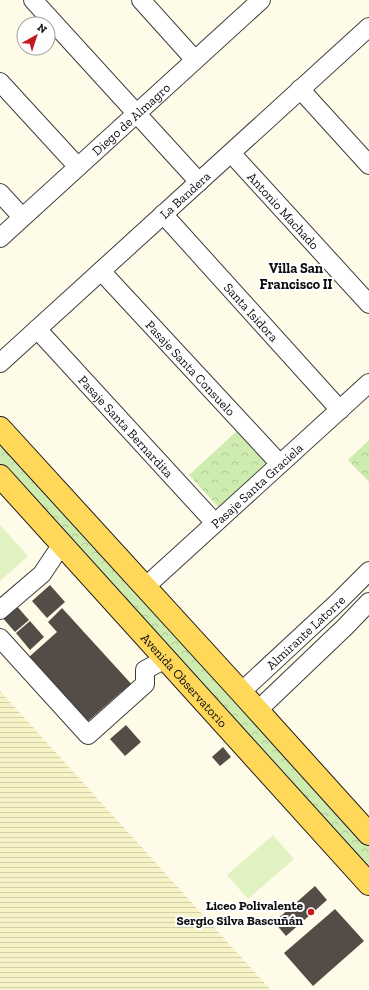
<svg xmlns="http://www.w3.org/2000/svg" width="369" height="990" viewBox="0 0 369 990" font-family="'Zilla Slab',serif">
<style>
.farmland{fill:url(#farmland-rules)}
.park{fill:url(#park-crowns)}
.pitch{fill:#e1f2c2}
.building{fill:#544c46}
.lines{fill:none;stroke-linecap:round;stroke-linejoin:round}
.minor-casing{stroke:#3e3e3e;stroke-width:20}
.major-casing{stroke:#1c1c1c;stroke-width:24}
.minor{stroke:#fff;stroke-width:18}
.major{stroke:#ffd759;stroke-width:22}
.poi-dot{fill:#c31a21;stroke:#fff;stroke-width:1.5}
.labels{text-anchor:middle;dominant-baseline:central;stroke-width:4;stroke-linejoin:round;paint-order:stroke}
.street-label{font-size:13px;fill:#0b0b0b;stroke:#fff}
.poi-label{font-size:13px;font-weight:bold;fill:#0b0b0b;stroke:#fff;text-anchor:end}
.neighbourhood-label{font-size:14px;font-weight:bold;fill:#0b0b0b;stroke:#fff}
</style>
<defs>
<pattern id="farmland-rules" width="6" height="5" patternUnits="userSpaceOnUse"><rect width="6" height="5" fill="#f7f3c7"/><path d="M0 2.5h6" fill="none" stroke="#d2cfaa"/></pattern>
<pattern id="park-crowns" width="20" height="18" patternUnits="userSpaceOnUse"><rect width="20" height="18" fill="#cfecb0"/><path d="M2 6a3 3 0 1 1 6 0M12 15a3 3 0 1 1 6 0" fill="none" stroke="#b0c996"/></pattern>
</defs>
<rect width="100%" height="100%" fill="#fffbe9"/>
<polygon class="farmland" points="0,691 271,990 0,990"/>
<g class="park">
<polygon points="238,430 269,464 220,509 189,475"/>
<polygon points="369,440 369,482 348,460"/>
<polygon points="0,442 369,846 369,873 0,466"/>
</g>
<g class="pitch">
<polygon points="0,525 28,556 0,581"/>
<polygon points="273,835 294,859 248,899 227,875"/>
</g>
<g class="building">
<polygon points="50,585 65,602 47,618 32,601"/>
<polygon points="15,604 29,620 15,632 1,616"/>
<polygon points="62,608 135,688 126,696 121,692 87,722 29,657 57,632 48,622"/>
<polygon points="30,621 44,637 30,650 16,633"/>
<polygon points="126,725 141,742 125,756 110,739"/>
<polygon points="223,747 231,757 220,766 212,757"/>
<polygon points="315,886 327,900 286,936 274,922"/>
<polygon points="335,909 364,941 313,986 284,953"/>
</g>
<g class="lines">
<g class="minor-casing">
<g id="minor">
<polyline points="33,0 199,182"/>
<polyline points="141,0 195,60"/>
<polyline points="0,82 78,167"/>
<polyline points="300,89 369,165"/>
<path id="s1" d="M 231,153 L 369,304"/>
<polyline points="0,193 22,217"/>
<path id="s2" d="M 163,214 L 340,410"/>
<path id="s3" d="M 0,238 L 261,0"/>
<path id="s4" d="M 101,271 L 280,464"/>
<path id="s5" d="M 37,329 L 215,523"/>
<path id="s6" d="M 0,363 L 369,27"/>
<path id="s7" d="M 145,587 L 369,383"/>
<polyline points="0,610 42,574 62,544"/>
<polyline points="0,638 88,735 145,684 145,670 165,659"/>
<path id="s8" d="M 241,692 L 339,601 L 369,571"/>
<polyline points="258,710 345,627 369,602"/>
</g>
</g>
<g class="major-casing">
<g id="major">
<polyline points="0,428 241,692 369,834"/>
<path id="s9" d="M 0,476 L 369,884"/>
</g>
</g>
<use href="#minor" class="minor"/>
<use href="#major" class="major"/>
</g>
<circle class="poi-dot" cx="311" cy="912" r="4"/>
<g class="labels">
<g class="street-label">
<text stroke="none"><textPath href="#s3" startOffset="177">Diego de Almagro</textPath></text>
<text stroke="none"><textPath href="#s6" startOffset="250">La Bandera</textPath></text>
<text stroke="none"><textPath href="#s1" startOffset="78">Antonio Machado</textPath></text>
<text stroke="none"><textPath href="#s2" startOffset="132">Santa Isidora</textPath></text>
<text stroke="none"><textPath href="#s4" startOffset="132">Pasaje Santa Consuelo</textPath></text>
<text stroke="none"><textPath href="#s5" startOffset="132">Pasaje Santa Bernardita</textPath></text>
<text stroke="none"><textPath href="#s7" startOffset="151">Pasaje Santa Graciela</textPath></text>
<text stroke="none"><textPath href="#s8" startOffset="88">Almirante Latorre</textPath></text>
<text stroke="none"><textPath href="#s9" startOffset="275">Avenida Observatorio</textPath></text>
</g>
<g class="poi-label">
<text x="303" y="905">Liceo Polivalente<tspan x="303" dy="15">Sergio Silva Bascuñán</tspan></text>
</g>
<g class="neighbourhood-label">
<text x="296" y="268">Villa San<tspan x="296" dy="16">Francisco II</tspan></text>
</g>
</g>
<g transform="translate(36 36) rotate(39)"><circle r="19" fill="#ffffff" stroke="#9d9d9d"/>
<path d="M0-3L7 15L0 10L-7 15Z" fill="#c31a21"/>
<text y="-6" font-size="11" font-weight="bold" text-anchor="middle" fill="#0b0b0b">N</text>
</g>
</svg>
